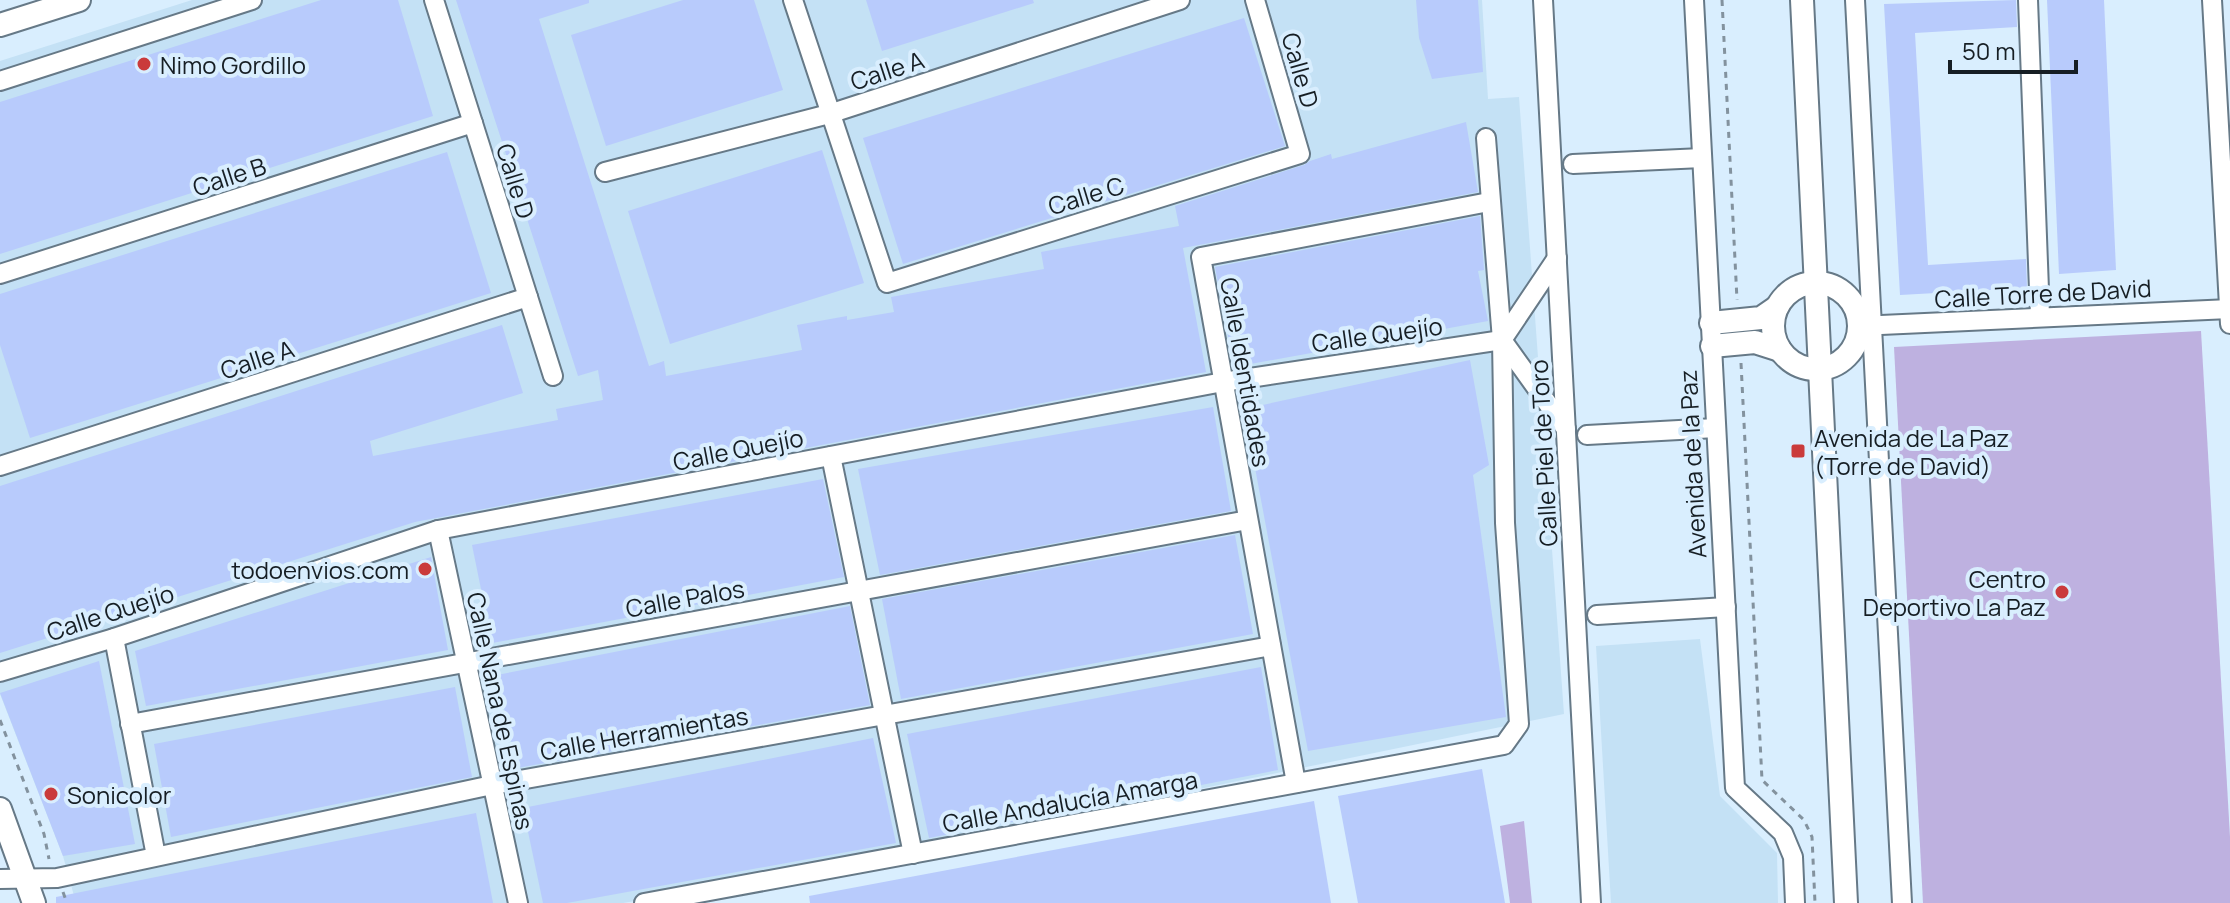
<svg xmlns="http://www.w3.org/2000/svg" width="2230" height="903" viewBox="0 0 2230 903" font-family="Manrope,sans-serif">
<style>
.built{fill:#c4e1f5}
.green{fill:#beb1e0}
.building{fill:#b8cbfc}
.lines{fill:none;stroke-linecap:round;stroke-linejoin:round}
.minor-casing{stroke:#667987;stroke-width:22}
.major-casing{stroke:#667987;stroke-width:26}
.path{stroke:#83929e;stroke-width:3;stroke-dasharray:6 6;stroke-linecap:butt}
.minor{stroke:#fff;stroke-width:18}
.major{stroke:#fff;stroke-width:22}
.poi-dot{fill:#ca3b3b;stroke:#d9eefe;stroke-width:3}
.labels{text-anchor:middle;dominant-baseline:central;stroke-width:8;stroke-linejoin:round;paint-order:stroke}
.poi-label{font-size:24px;fill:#161e24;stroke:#d9eefe;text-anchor:start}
.street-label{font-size:24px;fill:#161e24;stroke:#d9eefe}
</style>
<rect width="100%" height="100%" fill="#d9eefe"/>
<g class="built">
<polygon points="192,0 1482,0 1488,99 1519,97 1564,714 742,883 623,903 76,903 63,856 0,694 0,61"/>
<polygon points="1700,639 1720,796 1777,853 1778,903 1611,903 1596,646"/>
</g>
<g class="green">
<polygon points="2201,331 2230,837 2230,903 1923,903 1894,347"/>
<polygon points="1524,821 1532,903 1510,903 1500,826"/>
</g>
<g class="building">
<polygon points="321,0 398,0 433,116 0,254 0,102"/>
<polygon points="456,0 589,0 589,3 539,19 649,366 664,361 666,376 802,350 797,325 847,316 847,320 894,312 891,297 1044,269 1041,252 1179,226 1175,206 1304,165 1310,161 1331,154 1332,159 1466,122 1478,192 1183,248 1206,372 415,522 0,653 0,486 502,325 523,393 370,441 373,456 558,420 556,409 603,400 598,370 578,376"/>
<polygon points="683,0 754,0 783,90 606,146 571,35"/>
<polygon points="866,0 1033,0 1034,3 882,51"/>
<polygon points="1416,0 1478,0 1483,72 1432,79 1419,38"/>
<polygon points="2016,0 2017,27 1915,33 1928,265 2026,259 2027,288 1900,295 1884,4"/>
<polygon points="2047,0 2104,0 2116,270 2059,274"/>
<polygon points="1244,18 1285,146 903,264 863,138"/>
<polygon points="822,150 864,283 670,344 628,211"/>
<polygon points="447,152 491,293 30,438 0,345 0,294"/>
<polygon points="1480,216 1484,270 1478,271 1488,321 1234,367 1215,267"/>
<polygon points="1470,360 1489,465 1473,475 1506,717 1308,751 1244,409"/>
<polygon points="1213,407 1231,511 880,575 858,469"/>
<polygon points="823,479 844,577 492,643 472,545"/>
<polygon points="1235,535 1253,634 901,699 882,599"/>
<polygon points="431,557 448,650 146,706 135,651"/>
<polygon points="850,606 870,705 517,768 497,675"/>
<polygon points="99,661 135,844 63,856 0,693"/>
<polygon points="1261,667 1278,770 929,838 907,734"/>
<polygon points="455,687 472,777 171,837 154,744"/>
<polygon points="873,738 896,843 567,903 543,903 523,808"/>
<polygon points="1482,769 1505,903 1358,903 1338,796"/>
<polygon points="1314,801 1331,903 810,903 809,896"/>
<polygon points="476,813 493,903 56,903 56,897"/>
</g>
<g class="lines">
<g class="minor-casing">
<g id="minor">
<polyline points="434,0 553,376"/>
<polyline points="793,0 887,283 1300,154 1255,0"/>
<polyline points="1543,0 1591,903"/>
<polyline points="1694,0 1735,788 1783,833 1793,857 1795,903"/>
<polyline points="1855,0 1902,903"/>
<polyline points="2028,0 2040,316"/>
<polyline points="2212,0 2230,324"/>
<polyline points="0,81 252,0"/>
<polyline points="1573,164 1702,158"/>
<polyline points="605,172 829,114 1180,0"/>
<polyline points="0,274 473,123"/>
<polyline points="1859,326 2230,309"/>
<polyline points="1502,340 1557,258"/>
<polyline points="1587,435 1716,428"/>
<polyline points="831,456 913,854"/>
<polyline points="0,466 528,297"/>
<polyline points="438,530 518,903"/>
<polyline points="1597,615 1726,607"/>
<polyline points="114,638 156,856"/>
<polyline points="0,672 114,638 438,530 1223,382 1502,340 1566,429"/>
<polyline points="130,724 1248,520"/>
<polyline points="1296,783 1201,257 1489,202"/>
<polyline points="0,879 57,878 492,785 1271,646"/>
<polyline points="644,903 1504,745 1519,724 1505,523 1502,340 1486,138"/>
</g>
</g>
<g class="major-casing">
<g id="major">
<polyline points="1802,0 1846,903"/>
<polyline points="0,25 79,0"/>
<circle cx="1816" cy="326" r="43"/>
<polyline points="1711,323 1761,318 1777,307"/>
<polyline points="1712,346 1755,342 1780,350"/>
<polyline points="0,809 34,903"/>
</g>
</g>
<g class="path">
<polyline points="1722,0 1737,300"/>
<polyline points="1741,363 1762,780 1804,820 1812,837 1815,903"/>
<polyline points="0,720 44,834 49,859"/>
<polyline points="63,892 67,903"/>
</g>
<use href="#minor" class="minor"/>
<use href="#major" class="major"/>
</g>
<g class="poi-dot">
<circle cx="144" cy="64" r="8"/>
<rect x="1790" y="443" width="16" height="16" rx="4"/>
<circle cx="425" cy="569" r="8"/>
<circle cx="2062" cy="592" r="8"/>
<circle cx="51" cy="794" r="8"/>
</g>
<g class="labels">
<g class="poi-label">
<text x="160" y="64">Nimo Gordillo</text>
<text x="1814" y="437">Avenida de La Paz<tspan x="1814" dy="28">(Torre de David)</tspan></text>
<text x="409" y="569" text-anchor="end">todoenvios.com</text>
<text x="2046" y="578" text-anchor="end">Centro<tspan x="2046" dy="28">Deportivo La Paz</tspan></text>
<text x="67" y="794">Sonicolor</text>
</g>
<g class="street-label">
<text transform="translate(887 70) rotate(-18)">Calle A</text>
<text transform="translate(1301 70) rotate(74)">Calle D</text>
<text transform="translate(229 176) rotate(-18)">Calle B</text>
<text transform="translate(516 181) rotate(73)">Calle D</text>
<text transform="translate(1086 195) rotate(-17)">Calle C</text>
<text transform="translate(2043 293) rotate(-3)">Calle Torre de David</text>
<text transform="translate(1377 334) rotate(-8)">Calle Quejío</text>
<text transform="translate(257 359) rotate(-18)">Calle A</text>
<text transform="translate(1246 372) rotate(80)">Calle Identidades</text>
<text transform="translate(738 449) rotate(-11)">Calle Quejío</text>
<text transform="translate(1543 453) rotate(-93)">Calle Piel de Toro</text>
<text transform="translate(1692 464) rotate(-93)">Avenida de la Paz</text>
<text transform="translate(685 598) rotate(-10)">Calle Palos</text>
<text transform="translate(110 612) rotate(-18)">Calle Quejío</text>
<text transform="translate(501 711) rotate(78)">Calle Nana de Espinas</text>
<text transform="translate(644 733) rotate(-10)">Calle Herramientas</text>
<text transform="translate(1070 801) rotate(-10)">Calle Andalucía Amarga</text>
</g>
</g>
<path d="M1950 60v12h126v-12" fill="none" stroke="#161e24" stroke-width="4"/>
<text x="1962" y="60" font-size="24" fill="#161e24" stroke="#d9eefe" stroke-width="6" paint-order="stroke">50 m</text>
</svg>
